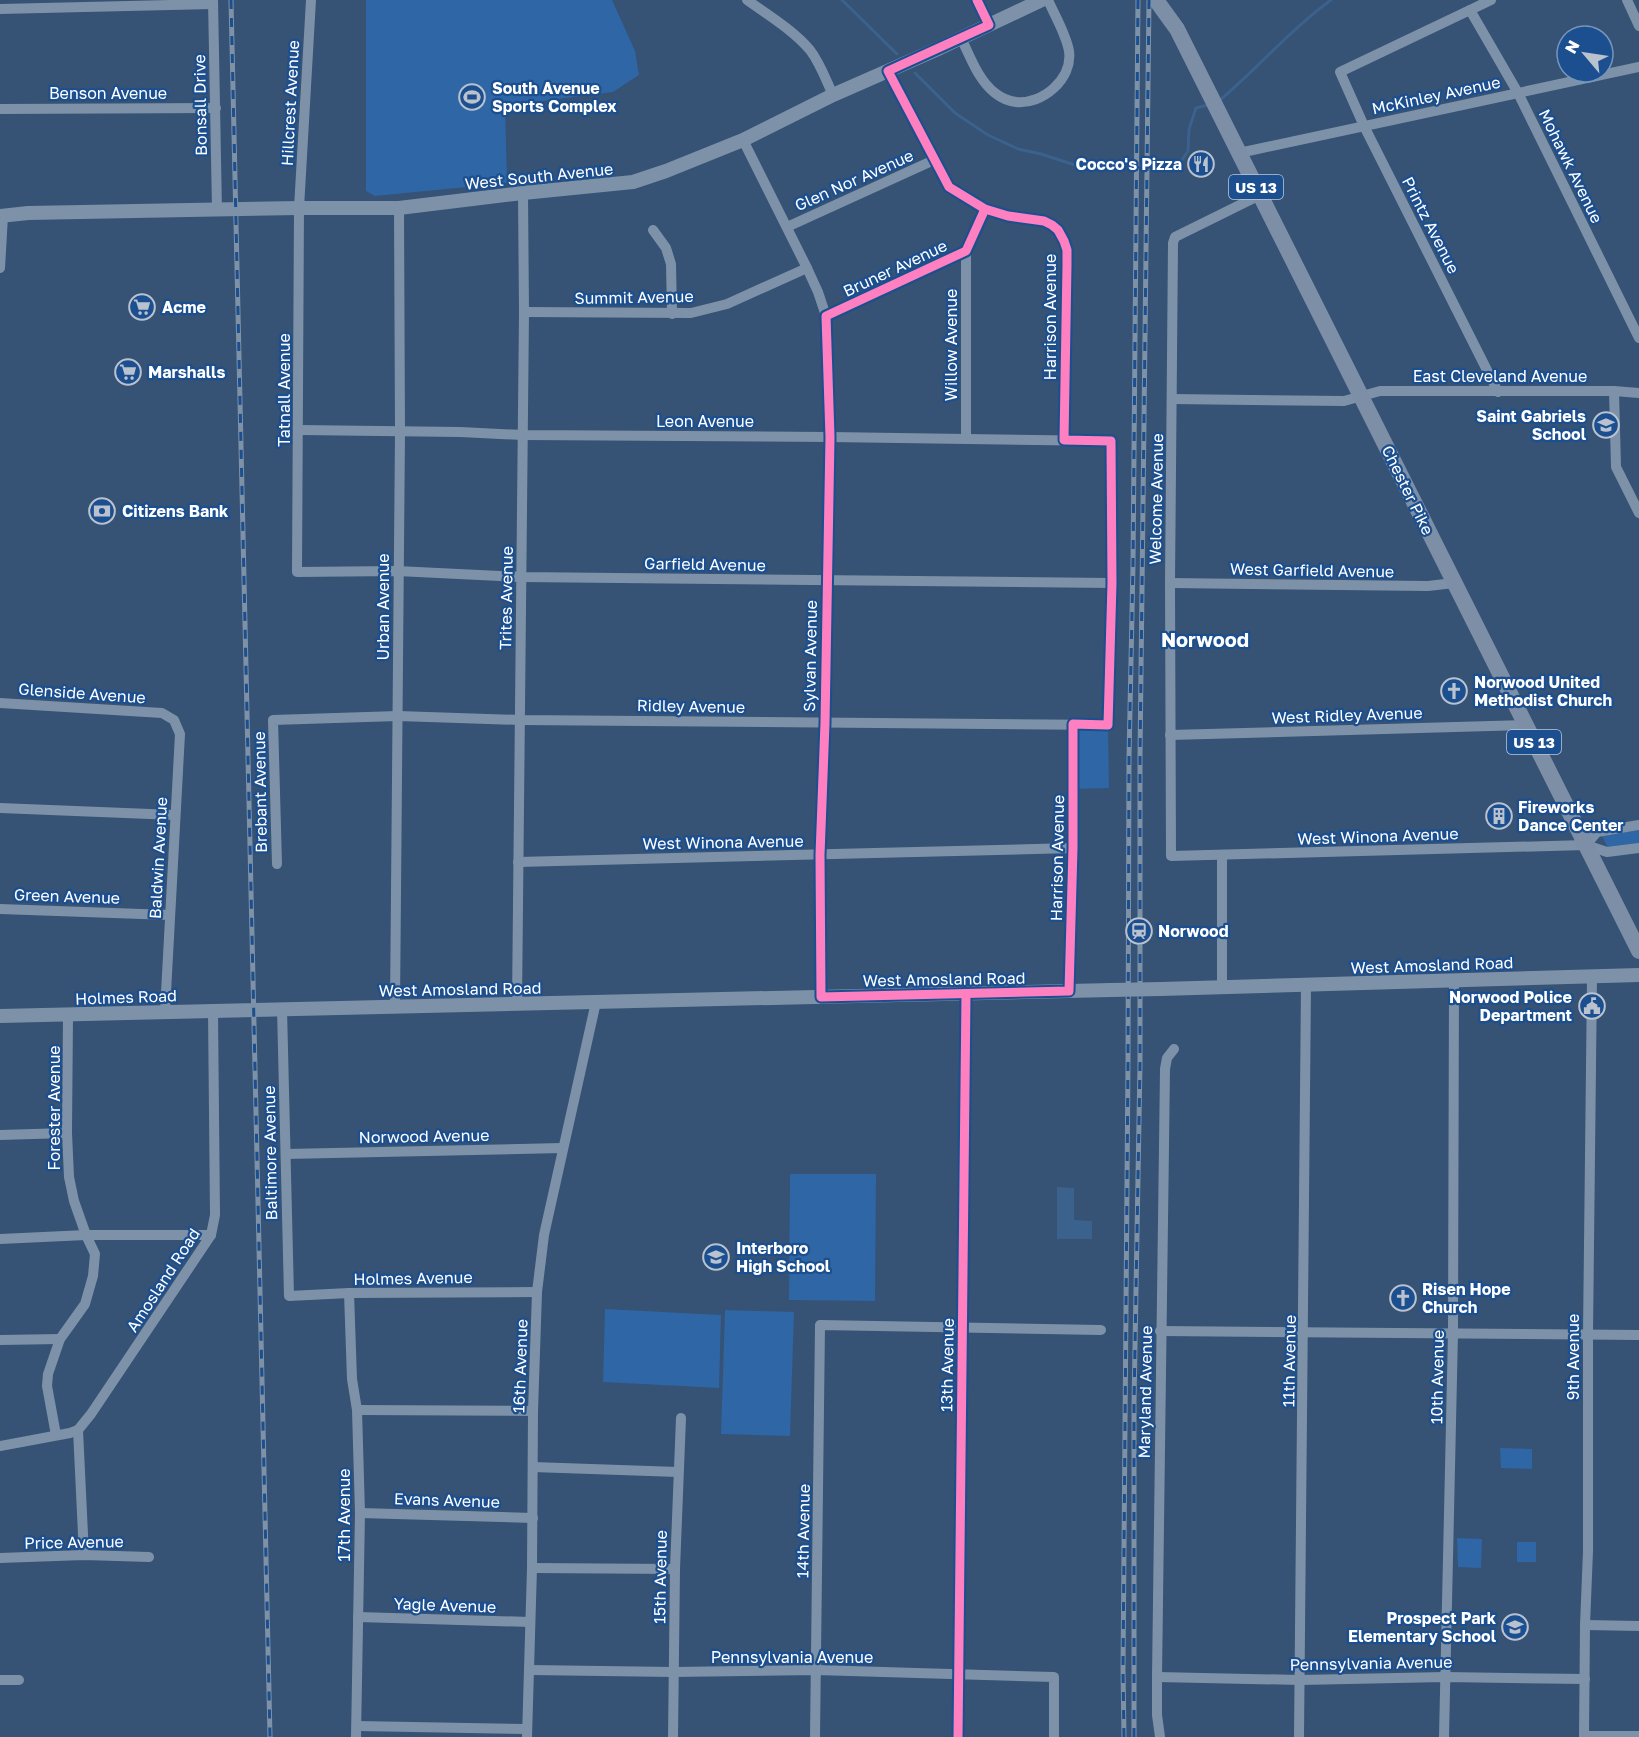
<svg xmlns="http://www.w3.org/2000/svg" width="1639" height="1737" viewBox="0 0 1639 1737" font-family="'Golos Text',sans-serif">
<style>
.green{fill:#2f66a5}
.water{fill:#3b618d}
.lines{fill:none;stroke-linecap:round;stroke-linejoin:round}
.stream{stroke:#3b618d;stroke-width:3}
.minor{stroke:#7d92a8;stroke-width:10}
.tertiary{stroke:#7d92a8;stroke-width:14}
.primary{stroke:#7d8ea7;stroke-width:16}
.rail-casing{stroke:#7e92a7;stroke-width:5}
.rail{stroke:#1b4f8f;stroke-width:3;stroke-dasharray:9;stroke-linecap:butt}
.tertiary-bridge{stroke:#7d92a8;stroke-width:14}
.cycleway-casing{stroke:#1b4f8f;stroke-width:13}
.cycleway{stroke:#ff80c0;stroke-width:9}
.labels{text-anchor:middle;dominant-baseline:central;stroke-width:4.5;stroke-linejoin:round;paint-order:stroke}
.shield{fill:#1b4f8f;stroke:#bbcadd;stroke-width:1.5}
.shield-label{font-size:15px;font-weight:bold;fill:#fff}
.poi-label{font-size:16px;font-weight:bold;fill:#fff;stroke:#1b4f8f;text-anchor:start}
.street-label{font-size:16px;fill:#fff;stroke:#1b4f8f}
.quarter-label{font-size:20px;font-weight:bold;fill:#fff;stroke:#1b4f8f}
</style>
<rect width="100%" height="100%" fill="#365274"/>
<g class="green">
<polygon points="366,0 612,0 635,51 639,75 613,92 542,101 505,104 507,183 375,196 366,191"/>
<polygon points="1073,724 1108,725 1109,788 1073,789"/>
<polygon points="1639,830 1639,844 1608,848 1602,836"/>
<polygon points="790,1174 876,1174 875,1301 789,1300"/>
<polygon points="605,1309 721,1315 719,1388 603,1382"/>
<polygon points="725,1310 794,1312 790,1436 721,1434"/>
<polygon points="1500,1448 1532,1449 1532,1469 1501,1468"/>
<polygon points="1457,1538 1482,1539 1481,1568 1458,1567"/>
<rect x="1517" y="1542" width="19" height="20"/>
</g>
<polygon class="water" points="1057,1187 1074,1188 1074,1220 1092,1221 1092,1239 1057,1239"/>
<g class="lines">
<g class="stream">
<polyline points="842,0 897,54"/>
<polyline points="915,73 955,113 988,135 1018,149 1041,154 1081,167 1164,164 1182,160 1188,151 1189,129 1196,108 1208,105"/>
<path d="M 1220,100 C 1258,68 1291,29 1331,0"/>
</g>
<g class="minor">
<polyline points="213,0 217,210"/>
<polyline points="311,0 299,208 297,572 397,571 521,577 1112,583"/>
<path d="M 747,0 C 768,15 793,30 810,50 C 820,63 826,80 833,95"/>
<polyline points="977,0 989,25"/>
<polyline points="1491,0 1340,72 1364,126 1498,392"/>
<polyline points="1627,0 1639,26"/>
<polyline points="0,9 213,4"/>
<polyline points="1470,10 1518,93 1639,338"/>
<path d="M 961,38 C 970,56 978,80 995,93 C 1000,97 1008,101 1016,102 C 1042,105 1073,79 1069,51 C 1066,34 1055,16 1048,0"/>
<polyline points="888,71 949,187 985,209 1008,216 1044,221 1052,225 1058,230 1064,241 1067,250 1067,265 1064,440"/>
<polyline points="0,109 216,108"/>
<polyline points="743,140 807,268 818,292 826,316 830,437 825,723 820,855 821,997"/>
<polyline points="1239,153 1639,67"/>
<polyline points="1260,195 1175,237 1173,243 1170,583 1171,856 1586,845 1607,852 1639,848"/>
<polyline points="787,227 934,160"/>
<polyline points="653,230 666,248 671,264 672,314"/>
<polyline points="0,268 3,216"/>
<polyline points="524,312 691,313 727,304 807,268"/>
<polyline points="826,316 966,251 985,209"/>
<polyline points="1614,391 1616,467 1639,513"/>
<polyline points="1172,399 1344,401 1380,391 1614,391 1639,393"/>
<polyline points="966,439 966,251"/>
<polyline points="1170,583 1428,586 1454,583"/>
<polyline points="0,703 162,713 174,720 180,734 165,1011"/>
<polyline points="1170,735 1526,725"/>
<polyline points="0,808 175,815"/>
<polyline points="1586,845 1597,832 1639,825"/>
<polyline points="518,862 1073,848"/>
<polyline points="277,864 273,720 398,716 520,720 1108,725 1112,583 1111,441 830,437 522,435 460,432 299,430"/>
<polyline points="0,909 170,915"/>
<polyline points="1222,987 1222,855"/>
<polyline points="1069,991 1073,848 1073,724"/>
<polyline points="517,1004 524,312 523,193"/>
<polyline points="395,1007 400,432 399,208"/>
<polyline points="282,1009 289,1296 349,1293 537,1292"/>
<polyline points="0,1135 67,1133"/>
<polyline points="286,1154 562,1148"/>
<polyline points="0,1239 86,1235 211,1235"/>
<polyline points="349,1293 352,1379 357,1410 360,1513 356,1737"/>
<polyline points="1160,1331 1639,1335"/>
<polyline points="0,1340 60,1339"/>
<polyline points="357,1410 533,1411"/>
<polyline points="78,1430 84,1555"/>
<polyline points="56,1435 47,1386 48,1374 60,1339 85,1304 93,1276 95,1254 86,1235 74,1201 69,1177 67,1133 68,1015"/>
<polyline points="0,1446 70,1433 78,1430 91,1414 211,1235 215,1215 213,1012"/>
<polyline points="533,1467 678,1472"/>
<polyline points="360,1513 533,1518"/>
<polyline points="0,1558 84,1555 149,1557"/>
<polyline points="532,1568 675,1569"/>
<polyline points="358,1617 530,1622"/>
<polyline points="1585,1625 1639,1626"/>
<polyline points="530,1670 673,1672 816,1670 1054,1677 1054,1737"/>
<polyline points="1157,1677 1300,1680 1445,1677 1585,1679"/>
<polyline points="0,1680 19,1680"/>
<polyline points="357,1726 527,1729"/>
<polyline points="1584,1736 1639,1736"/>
<polyline points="527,1737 532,1568 533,1411 537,1292 544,1235 596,1002"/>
<polyline points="673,1737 675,1569 681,1418"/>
<polyline points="815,1737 820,1325 1101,1330"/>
<polyline points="958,1737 966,994"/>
<polyline points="1160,1737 1157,1715 1157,1677 1165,1069 1167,1058 1174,1049"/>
<polyline points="1299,1737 1306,985"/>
<polyline points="1444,1737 1453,1333 1454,981"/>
<polyline points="1584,1737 1585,1625 1588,1551 1588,1334 1592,977"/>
</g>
<g class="tertiary">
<polyline points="0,216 28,213 299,208 399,208 523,193 633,182 666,171 743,140 833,95 940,48 1042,0"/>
<polyline points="1161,989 1639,975"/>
<polyline points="0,1016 1111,990"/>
</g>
<polyline class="primary" points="1156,0 1177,29 1639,951"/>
<g class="rail-casing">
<g id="rail">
<polyline points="231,0 270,1737"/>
<polyline points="1124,1737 1123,1670 1128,1063 1129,758 1133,565 1138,0"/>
<polyline points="1134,1737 1134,1404 1140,1064 1140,757 1149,0"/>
</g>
</g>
<use href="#rail" class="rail"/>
<polyline class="tertiary-bridge" points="1111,990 1161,989"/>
<g class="cycleway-casing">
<g id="cycleway">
<polyline points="977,0 989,25 888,71 949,187 985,209 1008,216 1044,221 1052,225 1058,230 1064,241 1067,250 1067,265 1064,440 1111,441 1112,583 1108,725 1073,724 1073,848 1069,991 821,997 820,855 825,723 830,437 826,316 966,251 985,209"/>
<polyline points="958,1737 966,994"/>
</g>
</g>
<use href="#cycleway" class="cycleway"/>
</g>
<defs>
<g id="stadium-ring" transform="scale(1.35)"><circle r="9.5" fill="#1b4f8f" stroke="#b9c2ce" stroke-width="1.5"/><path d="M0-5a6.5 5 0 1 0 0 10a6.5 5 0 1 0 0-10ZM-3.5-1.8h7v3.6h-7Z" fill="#b9c2ce"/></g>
<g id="restaurant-ring" transform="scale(1.35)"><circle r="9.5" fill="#1b4f8f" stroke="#b9c2ce" stroke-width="1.5"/><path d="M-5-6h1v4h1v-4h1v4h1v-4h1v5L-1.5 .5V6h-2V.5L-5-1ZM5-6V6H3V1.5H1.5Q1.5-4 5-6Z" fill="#b9c2ce"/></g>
<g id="supermarket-ring" transform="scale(1.35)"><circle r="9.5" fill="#1b4f8f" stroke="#b9c2ce" stroke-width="1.5"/><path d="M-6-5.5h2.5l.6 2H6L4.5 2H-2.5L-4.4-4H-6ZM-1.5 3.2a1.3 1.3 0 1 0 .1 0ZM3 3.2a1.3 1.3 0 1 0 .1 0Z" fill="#b9c2ce"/></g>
<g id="school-ring" transform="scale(1.35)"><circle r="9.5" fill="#1b4f8f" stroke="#b9c2ce" stroke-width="1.5"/><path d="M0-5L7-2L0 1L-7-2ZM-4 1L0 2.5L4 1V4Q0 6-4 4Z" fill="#b9c2ce"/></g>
<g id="bank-ring" transform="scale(1.35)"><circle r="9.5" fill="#1b4f8f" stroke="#b9c2ce" stroke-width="1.5"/><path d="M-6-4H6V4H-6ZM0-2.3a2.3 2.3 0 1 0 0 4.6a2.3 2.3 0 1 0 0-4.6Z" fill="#b9c2ce"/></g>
<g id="church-ring" transform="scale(1.35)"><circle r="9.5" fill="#1b4f8f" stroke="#b9c2ce" stroke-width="1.5"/><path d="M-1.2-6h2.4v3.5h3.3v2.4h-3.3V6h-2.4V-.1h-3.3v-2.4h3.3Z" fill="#b9c2ce"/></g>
<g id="building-ring" transform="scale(1.35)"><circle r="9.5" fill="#1b4f8f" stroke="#b9c2ce" stroke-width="1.5"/><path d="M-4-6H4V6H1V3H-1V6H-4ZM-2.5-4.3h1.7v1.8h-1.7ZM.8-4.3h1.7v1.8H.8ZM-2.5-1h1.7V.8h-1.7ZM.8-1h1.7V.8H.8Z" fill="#b9c2ce"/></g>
<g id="station-ring" transform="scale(1.35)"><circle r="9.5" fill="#1b4f8f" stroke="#b9c2ce" stroke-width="1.5"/><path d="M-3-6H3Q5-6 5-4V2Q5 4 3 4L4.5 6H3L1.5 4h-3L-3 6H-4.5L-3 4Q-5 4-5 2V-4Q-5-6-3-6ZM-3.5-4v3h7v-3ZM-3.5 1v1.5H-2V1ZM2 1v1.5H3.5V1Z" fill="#b9c2ce"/></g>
<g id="civic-ring" transform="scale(1.35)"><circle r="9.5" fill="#1b4f8f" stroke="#b9c2ce" stroke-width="1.5"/><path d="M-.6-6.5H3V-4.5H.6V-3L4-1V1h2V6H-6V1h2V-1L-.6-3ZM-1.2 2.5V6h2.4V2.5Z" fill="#b9c2ce"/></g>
</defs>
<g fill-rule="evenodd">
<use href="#stadium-ring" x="472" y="97"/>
<use href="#restaurant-ring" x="1201" y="164"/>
<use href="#supermarket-ring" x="142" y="307"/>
<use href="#supermarket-ring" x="128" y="372"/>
<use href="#school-ring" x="1606" y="425"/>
<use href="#bank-ring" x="102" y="511"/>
<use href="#church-ring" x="1454" y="691"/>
<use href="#building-ring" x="1499" y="816"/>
<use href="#station-ring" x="1139" y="931"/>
<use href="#civic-ring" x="1592" y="1006"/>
<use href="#school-ring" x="716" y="1257"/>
<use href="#church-ring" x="1403" y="1298"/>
<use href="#school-ring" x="1515" y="1627"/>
</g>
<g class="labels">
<g class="shield">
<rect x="1229" y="175" width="54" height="24" rx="4.5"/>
<rect x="1507" y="730" width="54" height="24" rx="4.5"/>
</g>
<g class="shield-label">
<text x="1256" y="187">US 13</text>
<text x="1534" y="742">US 13</text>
</g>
<g class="poi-label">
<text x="492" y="88">South Avenue<tspan x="492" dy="18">Sports Complex</tspan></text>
<text x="1182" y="164" text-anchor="end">Cocco's Pizza</text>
<text x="162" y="307">Acme</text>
<text x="148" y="372">Marshalls</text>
<text x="1586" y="416" text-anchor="end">Saint Gabriels<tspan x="1586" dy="18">School</tspan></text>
<text x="122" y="511">Citizens Bank</text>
<text x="1474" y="682">Norwood United<tspan x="1474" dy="18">Methodist Church</tspan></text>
<text x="1518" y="807">Fireworks<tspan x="1518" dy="18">Dance Center</tspan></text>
<text x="1158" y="931">Norwood</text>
<text x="1572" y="997" text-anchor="end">Norwood Police<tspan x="1572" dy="18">Department</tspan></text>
<text x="736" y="1248">Interboro<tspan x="736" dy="18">High School</tspan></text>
<text x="1422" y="1289">Risen Hope<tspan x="1422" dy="18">Church</tspan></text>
<text x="1496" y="1618" text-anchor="end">Prospect Park<tspan x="1496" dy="18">Elementary School</tspan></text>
</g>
<g class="street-label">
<text x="108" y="93">Benson Avenue</text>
<text transform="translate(1436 95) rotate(-12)">McKinley Avenue</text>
<text transform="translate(290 103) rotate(-87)">Hillcrest Avenue</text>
<text transform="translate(200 105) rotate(-91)">Bonsall Drive</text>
<text transform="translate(1571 166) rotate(64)">Mohawk Avenue</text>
<text transform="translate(539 176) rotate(-6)">West South Avenue</text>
<text transform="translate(854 180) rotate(-24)">Glen Nor Avenue</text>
<text transform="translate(1431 225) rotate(63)">Printz Avenue</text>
<text transform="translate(895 268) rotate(-25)">Bruner Avenue</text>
<text transform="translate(634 297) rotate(-1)">Summit Avenue</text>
<text transform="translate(1050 317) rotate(-90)">Harrison Avenue</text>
<text transform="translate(951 345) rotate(-90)">Willow Avenue</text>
<text x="1500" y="376">East Cleveland Avenue</text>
<text transform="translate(284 390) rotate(-90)">Tatnall Avenue</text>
<text x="705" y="421">Leon Avenue</text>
<text transform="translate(1408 490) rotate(64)">Chester Pike</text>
<text transform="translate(1156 499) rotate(-89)">Welcome Avenue</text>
<text transform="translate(705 564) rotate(1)">Garfield Avenue</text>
<text transform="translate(1312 570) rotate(1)">West Garfield Avenue</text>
<text transform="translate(506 598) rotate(-89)">Trites Avenue</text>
<text transform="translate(383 607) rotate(-90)">Urban Avenue</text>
<text transform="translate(810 656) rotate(-89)">Sylvan Avenue</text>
<text transform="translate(82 693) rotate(4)">Glenside Avenue</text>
<text transform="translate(691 706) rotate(1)">Ridley Avenue</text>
<text transform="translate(1347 715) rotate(-2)">West Ridley Avenue</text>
<text transform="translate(260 792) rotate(-91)">Brebant Avenue</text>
<text transform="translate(1378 836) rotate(-2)">West Winona Avenue</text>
<text transform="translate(723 842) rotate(-1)">West Winona Avenue</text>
<text transform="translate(158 858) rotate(-87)">Baldwin Avenue</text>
<text transform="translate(1057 858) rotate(-89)">Harrison Avenue</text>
<text transform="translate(67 896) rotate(2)">Green Avenue</text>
<text transform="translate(1432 965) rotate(-2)">West Amosland Road</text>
<text transform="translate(944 979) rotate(-1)">West Amosland Road</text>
<text transform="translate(460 989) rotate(-1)">West Amosland Road</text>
<text transform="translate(126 997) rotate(-2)">Holmes Road</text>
<text transform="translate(54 1108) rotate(-90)">Forester Avenue</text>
<text transform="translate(424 1136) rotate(-1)">Norwood Avenue</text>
<text transform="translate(270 1153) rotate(-91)">Baltimore Avenue</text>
<text transform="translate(413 1278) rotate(-1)">Holmes Avenue</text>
<text transform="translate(163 1280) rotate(-57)">Amosland Road</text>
<text transform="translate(1573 1357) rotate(-90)">9th Avenue</text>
<text transform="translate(1289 1361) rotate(-89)">11th Avenue</text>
<text transform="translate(947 1365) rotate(-89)">13th Avenue</text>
<text transform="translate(520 1366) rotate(-88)">16th Avenue</text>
<text transform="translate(1437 1377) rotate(-89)">10th Avenue</text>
<text transform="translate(1145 1392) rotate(-89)">Maryland Avenue</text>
<text transform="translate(447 1500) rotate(2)">Evans Avenue</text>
<text transform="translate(344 1515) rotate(-90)">17th Avenue</text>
<text transform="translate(803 1531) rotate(-89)">14th Avenue</text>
<text transform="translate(74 1542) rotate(-1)">Price Avenue</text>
<text transform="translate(660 1577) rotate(-89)">15th Avenue</text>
<text transform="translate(445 1605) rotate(2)">Yagle Avenue</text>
<text x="792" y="1657">Pennsylvania Avenue</text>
<text transform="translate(1371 1663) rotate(-1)">Pennsylvania Avenue</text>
</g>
<g class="quarter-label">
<text x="1205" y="639">Norwood</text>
</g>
</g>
<g transform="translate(1585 54) rotate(299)"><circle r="28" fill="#1b4f8f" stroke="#7695bc" stroke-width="1.5"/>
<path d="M0-4.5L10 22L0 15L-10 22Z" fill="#b9c2ce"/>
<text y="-9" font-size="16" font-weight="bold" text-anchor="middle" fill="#ffffff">N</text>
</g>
</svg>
